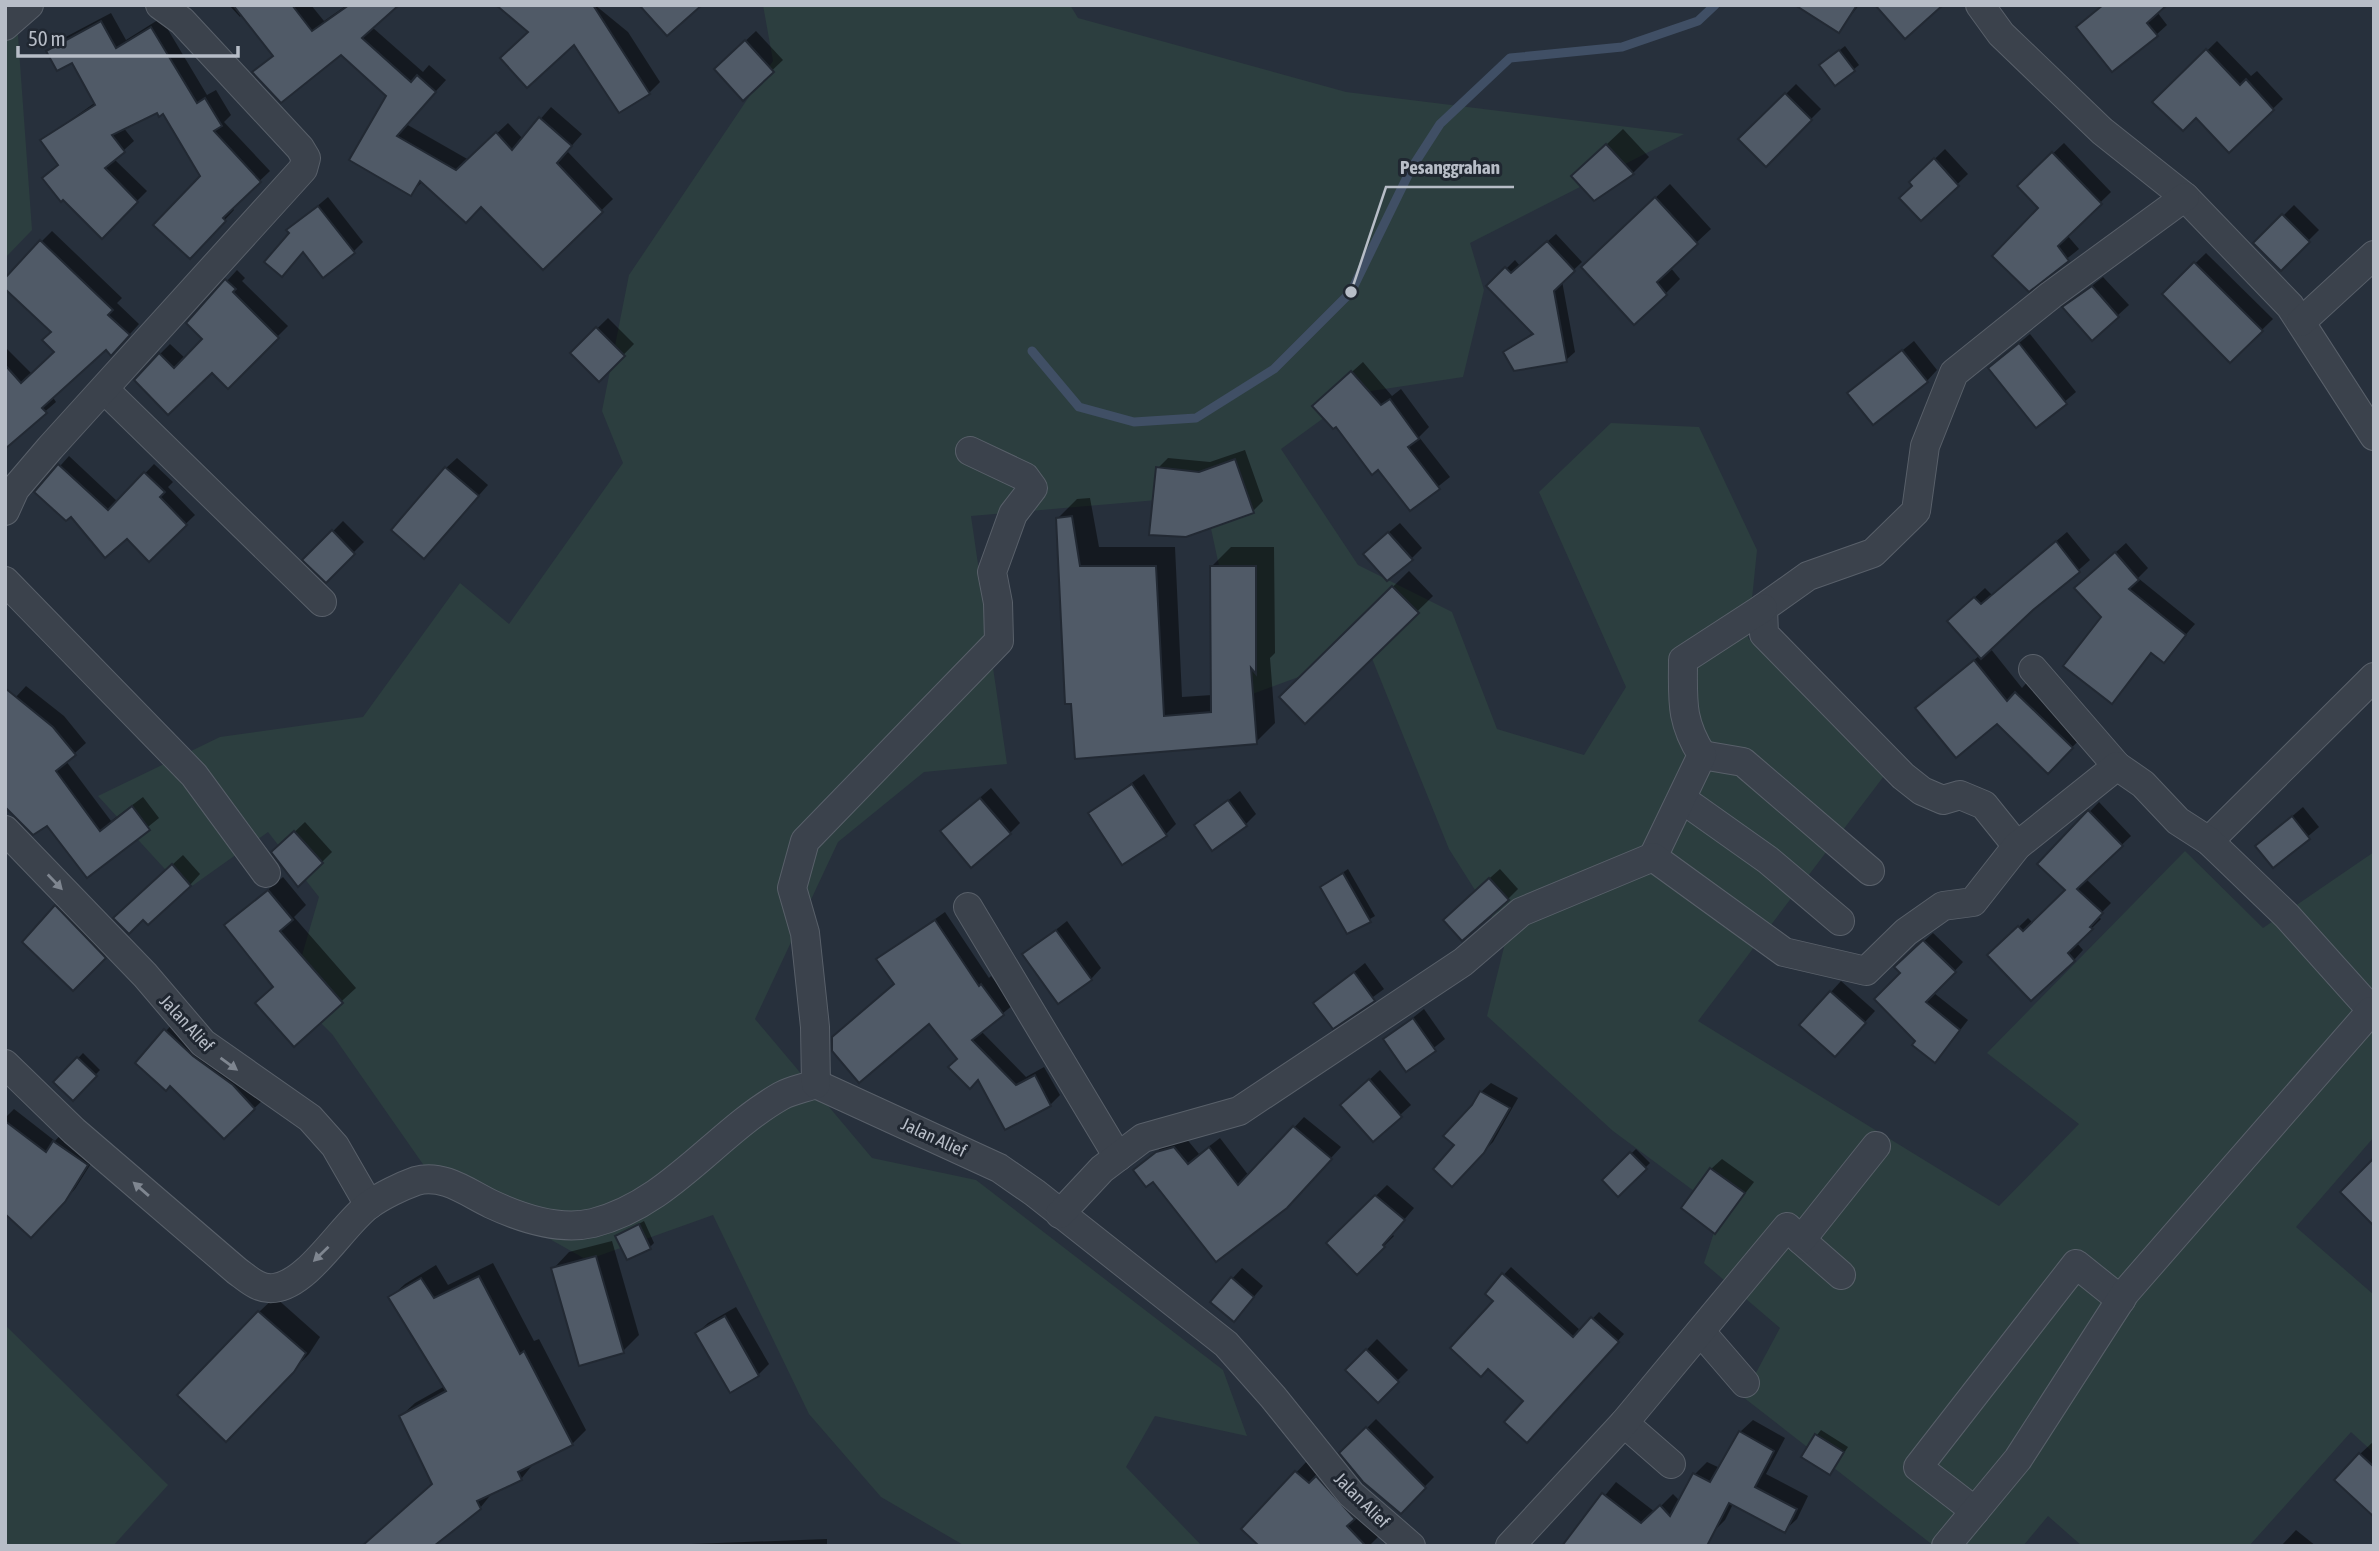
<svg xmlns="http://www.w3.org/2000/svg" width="2379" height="1551" viewBox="0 0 2379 1551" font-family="'Asap Condensed',sans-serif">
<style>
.green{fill:#2c3e3f}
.shadow{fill:#0007}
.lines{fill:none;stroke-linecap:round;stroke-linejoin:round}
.stream{stroke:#404f65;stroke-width:9}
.building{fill:#505a67;stroke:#222933;stroke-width:2}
.street-casing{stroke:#59606a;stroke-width:30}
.street{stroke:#3b424c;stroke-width:28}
.oneway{fill:#7f8690}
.labels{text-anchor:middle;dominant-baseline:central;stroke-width:6;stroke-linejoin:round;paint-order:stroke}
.street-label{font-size:18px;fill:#b7bdc7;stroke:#202731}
.leader{fill:none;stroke:#b7bdc7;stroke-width:2.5}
.callout-dot{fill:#b7bdc7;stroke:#202731;stroke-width:2.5}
.callout-label{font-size:19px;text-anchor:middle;font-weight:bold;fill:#b7bdc7;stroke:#202731;stroke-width:6;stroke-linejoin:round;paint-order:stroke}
</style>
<rect width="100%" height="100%" fill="#27303c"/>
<g class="green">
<polygon points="763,5 1070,5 1078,18 1346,92 1684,134 1470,243 1484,290 1463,377 1358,393 1281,449 1358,565 1452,612 1497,729 1584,755 1626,687 1539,492 1611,423 1699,427 1757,550 1748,638 1887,772 1698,1021 1999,1206 2079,1124 1987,1053 2185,851 2263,928 2374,852 2374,1137 2296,1227 2374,1295 2374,1453 2351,1432 2249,1546 2082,1546 2048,1516 2023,1546 1934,1546 1743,1397 1780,1328 1704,1263 1721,1211 1613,1131 1487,1016 1506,939 1449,849 1369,651 1247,696 1204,496 971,516 1007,764 924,772 838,842 755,1019 872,1158 976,1180 1223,1370 1247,1436 1155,1416 1126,1467 1202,1546 965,1546 881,1497 809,1414 713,1215 587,1260 427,1170 332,1034 291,993 319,897 268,832 185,891 98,796 220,737 363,717 460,583 509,624 623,463 602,411 629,275 773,61"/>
<polygon points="17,22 32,230 5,258 5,31"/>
<polygon points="5,1325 168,1485 113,1546 5,1546"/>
</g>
<g class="shadow">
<polygon points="229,5 311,5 324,21 347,5 396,5 372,27 423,72 429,65 446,80 406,124 469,160 508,123 523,139 551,107 582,134 567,151 613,199 543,267 481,205 423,181 411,193 352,160 389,95 342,53 255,72 274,55 242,14 240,17"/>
<polygon points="499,5 595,5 628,32 660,82 649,93 575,42 531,31"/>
<polygon points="1814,5 1859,5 1839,31"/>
<polygon points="2103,5 2165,5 2157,12 2167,25 2156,35 2078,27"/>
<polygon points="111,13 126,40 161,18 207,95 216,90 231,115 224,122 270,171 232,207 234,210 190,257 202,176 163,112 158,111 123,127 134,141 114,159 147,191 102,236 44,178 59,164 42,140 96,102 73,60 48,51 58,41"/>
<polygon points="756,31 783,60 743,98 727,58"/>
<polygon points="2217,41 2251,76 2257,71 2283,99 2229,151 2196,115 2155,102"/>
<polygon points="1845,46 1859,65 1836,84 1826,61"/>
<polygon points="1796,84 1821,109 1766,164 1741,139"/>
<polygon points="1623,129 1649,157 1633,173 1590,160"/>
<polygon points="2064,143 2111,192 2067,235 2079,249 2029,289 2041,208 2019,186"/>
<polygon points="1945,149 1968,174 1921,219 1911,182"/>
<polygon points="1670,184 1711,229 1670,267 1680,279 1666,293 1597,253"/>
<polygon points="328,197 363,242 353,252 289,230"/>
<polygon points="2294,205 2319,230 2281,268 2256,243"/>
<polygon points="52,231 122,298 117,303 139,324 122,343 106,348 52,396 56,402 5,446 5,347 32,374 56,352 41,242"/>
<polygon points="1556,234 1582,262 1562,281 1575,352 1566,360 1505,352 1534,332 1489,286 1515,260 1520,266"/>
<polygon points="2206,253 2273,319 2230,361 2164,294"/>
<polygon points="237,270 245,278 242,281 288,326 228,386 212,370 168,412 160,354 170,344 186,359 205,339 227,281"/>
<polygon points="2103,277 2129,305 2092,339 2064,308"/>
<polygon points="608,318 634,344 599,380 572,353"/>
<polygon points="2030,334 2076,392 2036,426 2001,358"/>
<polygon points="1914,341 1937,370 1927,381 1850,393"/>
<polygon points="1363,362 1392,396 1401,389 1429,427 1419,437 1450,477 1410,509 1325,396"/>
<polygon points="1245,450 1263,501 1253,511 1158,468 1168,458 1210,462"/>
<polygon points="69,456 118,502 154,464 173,482 168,487 195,515 149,559 127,537 71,515 37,492"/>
<polygon points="457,458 488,485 434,546 446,468"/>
<polygon points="1090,498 1099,547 1175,547 1182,697 1212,695 1212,566 1231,547 1274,547 1275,653 1270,658 1275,723 1256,742 1077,758 1058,518 1077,499"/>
<polygon points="343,521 364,542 326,580 305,560"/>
<polygon points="1400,523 1422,548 1411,559 1376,543"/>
<polygon points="2067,532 2090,560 1990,648 2022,688 2030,679 2086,733 2048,772 1997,722 1918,708 1980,655 1960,611 1985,588 1992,595"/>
<polygon points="2126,543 2148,568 2138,578 2195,624 2163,661 2152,652 2122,691 2103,617 2087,578"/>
<polygon points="1409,571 1433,596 1305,721 1281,697"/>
<polygon points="26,686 64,716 86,743 66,761 111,821 143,797 159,818 87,876 5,709"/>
<polygon points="1144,774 1176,824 1166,834 1090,813"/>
<polygon points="991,788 1020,823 1010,833 953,821"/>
<polygon points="1240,791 1256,814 1245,825 1196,826"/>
<polygon points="2099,802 2131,836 2086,879 2111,903 2098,916 2101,919 2077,943 2083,950 2074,960 1990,955 2028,918 2033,923 2068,889 2039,864"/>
<polygon points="2303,807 2319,827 2273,866 2257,846"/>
<polygon points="305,822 332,852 322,862 284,842"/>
<polygon points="183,855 200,874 190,885 144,917 126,907"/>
<polygon points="1348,869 1375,916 1348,932 1322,887"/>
<polygon points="1500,869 1518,889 1508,899 1455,909"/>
<polygon points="283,877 306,905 294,917 356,988 294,1045 275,986 226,925"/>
<polygon points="66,896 115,946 73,989 56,907"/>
<polygon points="945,912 989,978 991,976 1013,1005 981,1031 1026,1077 1044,1067 1060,1095 1050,1105 979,1077 959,1059 902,980 879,959"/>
<polygon points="1067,921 1101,968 1091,979 1024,955"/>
<polygon points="1933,933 1963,962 1934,993 1968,1020 1943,1052 1903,973 1905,958"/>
<polygon points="1365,963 1384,989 1333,1026 1316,1003"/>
<polygon points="1841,981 1875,1011 1845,1044 1831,992"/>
<polygon points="1424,1009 1445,1039 1407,1069 1386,1039"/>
<polygon points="176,1020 265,1098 224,1137 170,1084 137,1063"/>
<polygon points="83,1053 100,1070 73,1098 56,1082"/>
<polygon points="1380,1070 1411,1105 1400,1115 1353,1095"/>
<polygon points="1491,1083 1518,1098 1493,1142 1452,1184 1456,1145 1481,1092"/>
<polygon points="14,1109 55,1141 64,1131 97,1154 75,1189 31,1236 5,1212 5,1118"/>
<polygon points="1304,1117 1341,1147 1297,1195 1153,1179 1135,1170 1168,1142 1185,1137 1199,1154 1220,1138 1249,1176"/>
<polygon points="1636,1149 1650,1163 1618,1195 1604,1180"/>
<polygon points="1722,1159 1754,1182 1715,1232 1711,1169"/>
<polygon points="1387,1185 1414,1208 1392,1234 1394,1236 1357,1273 1328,1243"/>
<polygon points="644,1221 654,1243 650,1247 617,1236"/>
<polygon points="612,1241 639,1335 623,1351 553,1269 569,1252"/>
<polygon points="493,1263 534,1341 539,1339 586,1430 572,1444 534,1463 521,1479 493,1492 480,1508 434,1483 401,1416 415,1403 445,1386 391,1297 405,1284 436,1265 448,1285"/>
<polygon points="1511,1267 1581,1331 1599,1312 1624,1334 1534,1434 1495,1301 1487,1293"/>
<polygon points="1242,1268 1263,1286 1234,1320 1232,1279"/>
<polygon points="275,1297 320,1337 309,1354 226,1440 259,1312"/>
<polygon points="736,1307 769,1364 758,1375 730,1391 697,1333 708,1323"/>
<polygon points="1377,1339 1408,1370 1378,1400 1347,1370"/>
<polygon points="1376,1419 1434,1477 1401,1511 1342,1453"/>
<polygon points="1753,1420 1785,1438 1766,1474 1808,1496 1797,1519 1784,1531 1733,1504 1725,1520 1699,1546 1564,1546 1616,1482 1655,1512 1673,1494 1680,1501 1695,1474 1707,1462 1720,1468 1740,1432"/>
<polygon points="1821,1430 1848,1447 1830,1473 1817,1435"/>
<polygon points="2374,1441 2374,1515 2360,1454"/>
<polygon points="1309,1459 1381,1534 1369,1546 1261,1546 1243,1529"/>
<polygon points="2296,1530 2316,1546 2281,1546"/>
<polygon points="827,1539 827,1546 664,1546 665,1545"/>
</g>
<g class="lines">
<polyline class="stream" points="1032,351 1079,407 1134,422 1196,418 1274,369 1351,292 1411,169 1440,124 1510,58 1622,47 1698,21 1715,5"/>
</g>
<g class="building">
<polygon points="233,5 292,5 312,31 349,5 399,5 362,38 411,82 417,75 436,92 397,136 456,170 496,132 512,150 539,117 572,146 557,163 603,212 543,270 481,207 466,223 420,181 411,196 349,160 386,96 341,55 281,103 252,72 273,56"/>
<polygon points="496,5 593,5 650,94 619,113 574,45 527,88 500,58 528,32"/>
<polygon points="639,5 702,5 667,36"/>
<polygon points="1795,5 1857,5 1839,33"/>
<polygon points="1875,5 1943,5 1905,39"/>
<polygon points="2103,5 2167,5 2147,23 2158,36 2112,72 2076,27"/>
<polygon points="101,21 116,48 151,27 197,103 205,98 222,126 214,131 261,182 223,218 226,221 190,259 153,225 200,176 163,114 159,117 157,113 112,135 125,152 105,168 138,202 102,239 63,200 61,202 42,178 58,165 40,140 95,105 72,63 57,71 46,51"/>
<polygon points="745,40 774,72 743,101 714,69"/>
<polygon points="2206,49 2240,85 2246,79 2274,110 2229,153 2196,118 2183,131 2152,102"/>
<polygon points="1839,50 1855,71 1835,86 1819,65"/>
<polygon points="1785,93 1812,120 1766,167 1738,139"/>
<polygon points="1606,144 1634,174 1594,201 1571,176"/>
<polygon points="2052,152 2102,204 2058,246 2069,261 2029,292 1992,256 2038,208 2017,186"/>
<polygon points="1934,158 1959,186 1921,221 1899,198 1912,186 1909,182"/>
<polygon points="1655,197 1698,244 1657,282 1667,295 1634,325 1581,267"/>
<polygon points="318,206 355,253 323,278 303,252 282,277 264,262 289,233 286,230"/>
<polygon points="2282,214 2310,242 2281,271 2253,243"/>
<polygon points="40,240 113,310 108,315 130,335 111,356 106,350 42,408 47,413 5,449 5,365 21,383 54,352 42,340 51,332 5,289 5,278"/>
<polygon points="1547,241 1575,271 1554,291 1567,362 1514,371 1503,352 1533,334 1486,286 1505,267 1511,273"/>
<polygon points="2194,262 2263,331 2230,363 2162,294"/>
<polygon points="225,279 236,289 233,292 279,338 228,389 212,373 168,415 134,380 159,353 174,368 202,339 186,323"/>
<polygon points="2092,286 2119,317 2092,341 2062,307"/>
<polygon points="596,327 625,356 599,382 570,353"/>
<polygon points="2019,343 2067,404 2036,428 1988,368"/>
<polygon points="1902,350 1928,382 1873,425 1847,393"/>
<polygon points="1351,371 1381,405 1390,399 1419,439 1408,447 1440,489 1410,511 1378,470 1372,475 1336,427 1333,429 1312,406"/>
<polygon points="1235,459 1254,513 1186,537 1149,535 1156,467 1199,472"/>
<polygon points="58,464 108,510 144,472 165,492 160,497 187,525 149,562 127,539 105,558 71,517 66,521 34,492"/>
<polygon points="445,467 479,496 424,559 391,530"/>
<polygon points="1072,516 1080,566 1156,566 1164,716 1211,712 1210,566 1256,566 1256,674 1251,668 1257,744 1075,759 1071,704 1065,704 1056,518"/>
<polygon points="332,530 355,554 326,583 302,560"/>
<polygon points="1388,532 1413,560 1387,581 1363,554"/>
<polygon points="2056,541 2080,572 2033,610 1981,659 1947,621 1974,597 1981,604"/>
<polygon points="2115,552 2139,580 2129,589 2186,635 2164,663 2151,653 2112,704 2063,666 2101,617 2074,588"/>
<polygon points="1392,586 1419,613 1305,724 1279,697"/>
<polygon points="1974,660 2007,701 2015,692 2073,748 2048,774 1997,724 1956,758 1915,708"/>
<polygon points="5,688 53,727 76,755 56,771 100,831 132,806 150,830 87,878 47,826 33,835 5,807"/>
<polygon points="1132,784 1167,836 1122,865 1088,813"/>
<polygon points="980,798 1011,834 971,868 940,831"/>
<polygon points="1228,800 1247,826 1212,851 1194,825"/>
<polygon points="2088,810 2123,846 2077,889 2103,913 2090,927 2093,929 2068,953 2075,961 2031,1001 1987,955 2018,926 2023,931 2065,890 2037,864"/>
<polygon points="2292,816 2310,839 2273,868 2255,846"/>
<polygon points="294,831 323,863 298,887 271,852"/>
<polygon points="172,864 191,886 148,925 143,920 129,934 113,918"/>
<polygon points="1343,873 1371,922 1347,934 1320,887"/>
<polygon points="1489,878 1509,900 1462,941 1443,920"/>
<polygon points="268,890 293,920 280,931 343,1003 294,1047 255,1003 273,987 224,925"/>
<polygon points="55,905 106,958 73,991 22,942"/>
<polygon points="935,920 979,986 981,984 1004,1015 972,1040 1016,1085 1035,1075 1051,1106 1005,1130 978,1080 970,1089 948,1067 957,1059 929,1024 859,1083 832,1051 832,1037 894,984 876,959"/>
<polygon points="1056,930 1092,980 1058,1004 1022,954"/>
<polygon points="1923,940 1956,972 1926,1002 1960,1030 1935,1063 1912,1045 1915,1041 1874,999 1900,973 1894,967"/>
<polygon points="1354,972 1375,1001 1333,1029 1313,1003"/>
<polygon points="1830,991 1866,1023 1835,1057 1799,1025"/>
<polygon points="1413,1018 1436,1051 1406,1072 1383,1039"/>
<polygon points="164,1029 193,1056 233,1085 255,1109 224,1139 170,1086 166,1091 135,1063"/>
<polygon points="77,1057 97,1076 73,1101 53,1082"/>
<polygon points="1369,1079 1402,1117 1373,1142 1340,1105"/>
<polygon points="1480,1091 1510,1108 1484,1153 1452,1187 1433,1169 1454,1145 1443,1136 1472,1105"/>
<polygon points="5,1121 46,1152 53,1141 88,1165 65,1202 31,1238 5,1214"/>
<polygon points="1293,1126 1332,1159 1287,1208 1216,1262 1153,1182 1146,1187 1133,1170 1156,1152 1174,1147 1188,1164 1209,1147 1238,1185"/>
<polygon points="1630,1152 1647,1169 1618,1197 1602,1180"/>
<polygon points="2374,1158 2374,1226 2340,1192"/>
<polygon points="1710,1168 1745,1193 1715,1234 1681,1208"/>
<polygon points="1375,1195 1405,1220 1383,1245 1385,1247 1357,1275 1326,1243"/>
<polygon points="639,1224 651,1249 627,1260 615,1236"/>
<polygon points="596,1256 624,1353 579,1366 551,1268"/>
<polygon points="1502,1273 1573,1337 1591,1317 1619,1342 1527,1443 1504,1422 1523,1401 1488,1369 1481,1377 1450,1348 1493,1301 1485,1294"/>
<polygon points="479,1276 520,1354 524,1351 573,1445 518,1472 522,1480 477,1501 481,1509 434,1546 362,1546 432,1484 399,1416 446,1391 388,1297 421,1278 434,1298"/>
<polygon points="1231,1277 1254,1297 1234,1322 1210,1302"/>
<polygon points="258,1311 306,1353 294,1372 226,1442 177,1395"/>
<polygon points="725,1316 759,1376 730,1393 695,1333"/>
<polygon points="1366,1349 1399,1382 1378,1403 1345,1370"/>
<polygon points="1366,1427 1426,1488 1401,1514 1363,1482 1339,1453"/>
<polygon points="1739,1431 1774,1451 1755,1487 1797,1509 1785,1533 1729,1503 1707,1546 1562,1546 1602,1493 1641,1523 1660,1505 1670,1516 1693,1473 1710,1482"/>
<polygon points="1815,1434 1844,1452 1830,1475 1801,1457"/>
<polygon points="2359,1453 2374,1467 2374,1517 2334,1480"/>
<polygon points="1295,1471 1309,1483 1316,1476 1355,1519 1347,1526 1366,1546 1259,1546 1241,1529"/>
</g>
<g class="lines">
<g class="street-casing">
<g id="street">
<polyline points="1980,5 2001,34 2102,131 2185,197 2290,306 2374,436"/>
<polyline points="5,26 29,5"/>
<polyline points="2301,322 2374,255"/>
<polyline points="105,390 322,602"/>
<polyline points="5,511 15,489 50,448 303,169 306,158 300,148 182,21 160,5"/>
<polyline points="5,581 194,775 266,873"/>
<polyline points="2033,669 2117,766"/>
<polyline points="1702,755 1743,762 1870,871"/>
<polyline points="1682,799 1768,860 1840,921"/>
<polyline points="5,830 145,975 203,1043 310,1118 335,1146 369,1205"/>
<polyline points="2209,841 2374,677"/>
<polyline points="2017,846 1984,805 1960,795 1943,800 1922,791 1903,776 1764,634 1763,608 1808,576 1873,553 1916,511 1925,446 1954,373 2051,295 2185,197"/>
<path d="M 1653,857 L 1702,755 C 1680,720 1683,700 1683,660 L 1763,608"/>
<polyline points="968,907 1118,1157"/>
<path d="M 5,1064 L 74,1131 L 237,1271 C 248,1279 259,1290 274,1288 C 309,1284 342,1225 369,1205 C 381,1196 402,1186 416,1181 C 443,1173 468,1193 491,1204 C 521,1218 559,1231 593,1223 C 669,1204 716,1133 781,1096 C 792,1090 805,1088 816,1084 L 999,1168 L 1035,1193 L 1226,1344 L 1273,1397 L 1351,1494 L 1411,1546"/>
<polyline points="816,1084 815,1027 805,933 792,888 805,841 999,641 998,603 992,572 1013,514 1033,488 1025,477 970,451"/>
<polyline points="1060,1214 1102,1169 1143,1138 1239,1111 1463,962 1521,912 1653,857 1784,952 1866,971 1906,932 1943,906 1973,902 2017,846 2117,766 2143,784 2178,821 2209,841 2287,916 2374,1013"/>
<polyline points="1801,1240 1841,1275"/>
<polyline points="1701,1332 1745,1383"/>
<polyline points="1624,1423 1671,1464"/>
<polyline points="1975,1511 1918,1467 2076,1264 2121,1300"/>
<polyline points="1510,1546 1624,1423 1787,1227 1801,1240 1876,1146"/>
<polyline points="1946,1546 2018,1459 2125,1293 2371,1011"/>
</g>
</g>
<use href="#street" class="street"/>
</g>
<defs><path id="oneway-solid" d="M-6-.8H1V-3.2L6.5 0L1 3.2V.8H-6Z" transform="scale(1.75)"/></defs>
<g class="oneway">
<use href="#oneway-solid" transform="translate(55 882) rotate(46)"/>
<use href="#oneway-solid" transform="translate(229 1064) rotate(36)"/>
<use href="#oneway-solid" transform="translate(141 1189) rotate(-139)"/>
<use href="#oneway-solid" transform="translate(321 1254) rotate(136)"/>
</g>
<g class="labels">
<g class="street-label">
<text transform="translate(187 1023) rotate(47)">Jalan Alief</text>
<text transform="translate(934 1137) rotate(25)">Jalan Alief</text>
<text transform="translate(1362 1500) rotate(45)">Jalan Alief</text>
</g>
</g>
<path class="leader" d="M1351 292L1386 187H1514"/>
<circle class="callout-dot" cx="1351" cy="292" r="7"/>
<g class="callout-label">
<text x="1450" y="174">Pesanggrahan</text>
</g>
<rect width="2379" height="1551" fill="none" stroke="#b7bdc7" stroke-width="14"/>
<path d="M18 46v10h220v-10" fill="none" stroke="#b7bdc7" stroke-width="3.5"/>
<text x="28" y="46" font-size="21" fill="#b7bdc7" stroke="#202731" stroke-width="5" paint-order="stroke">50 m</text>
</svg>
